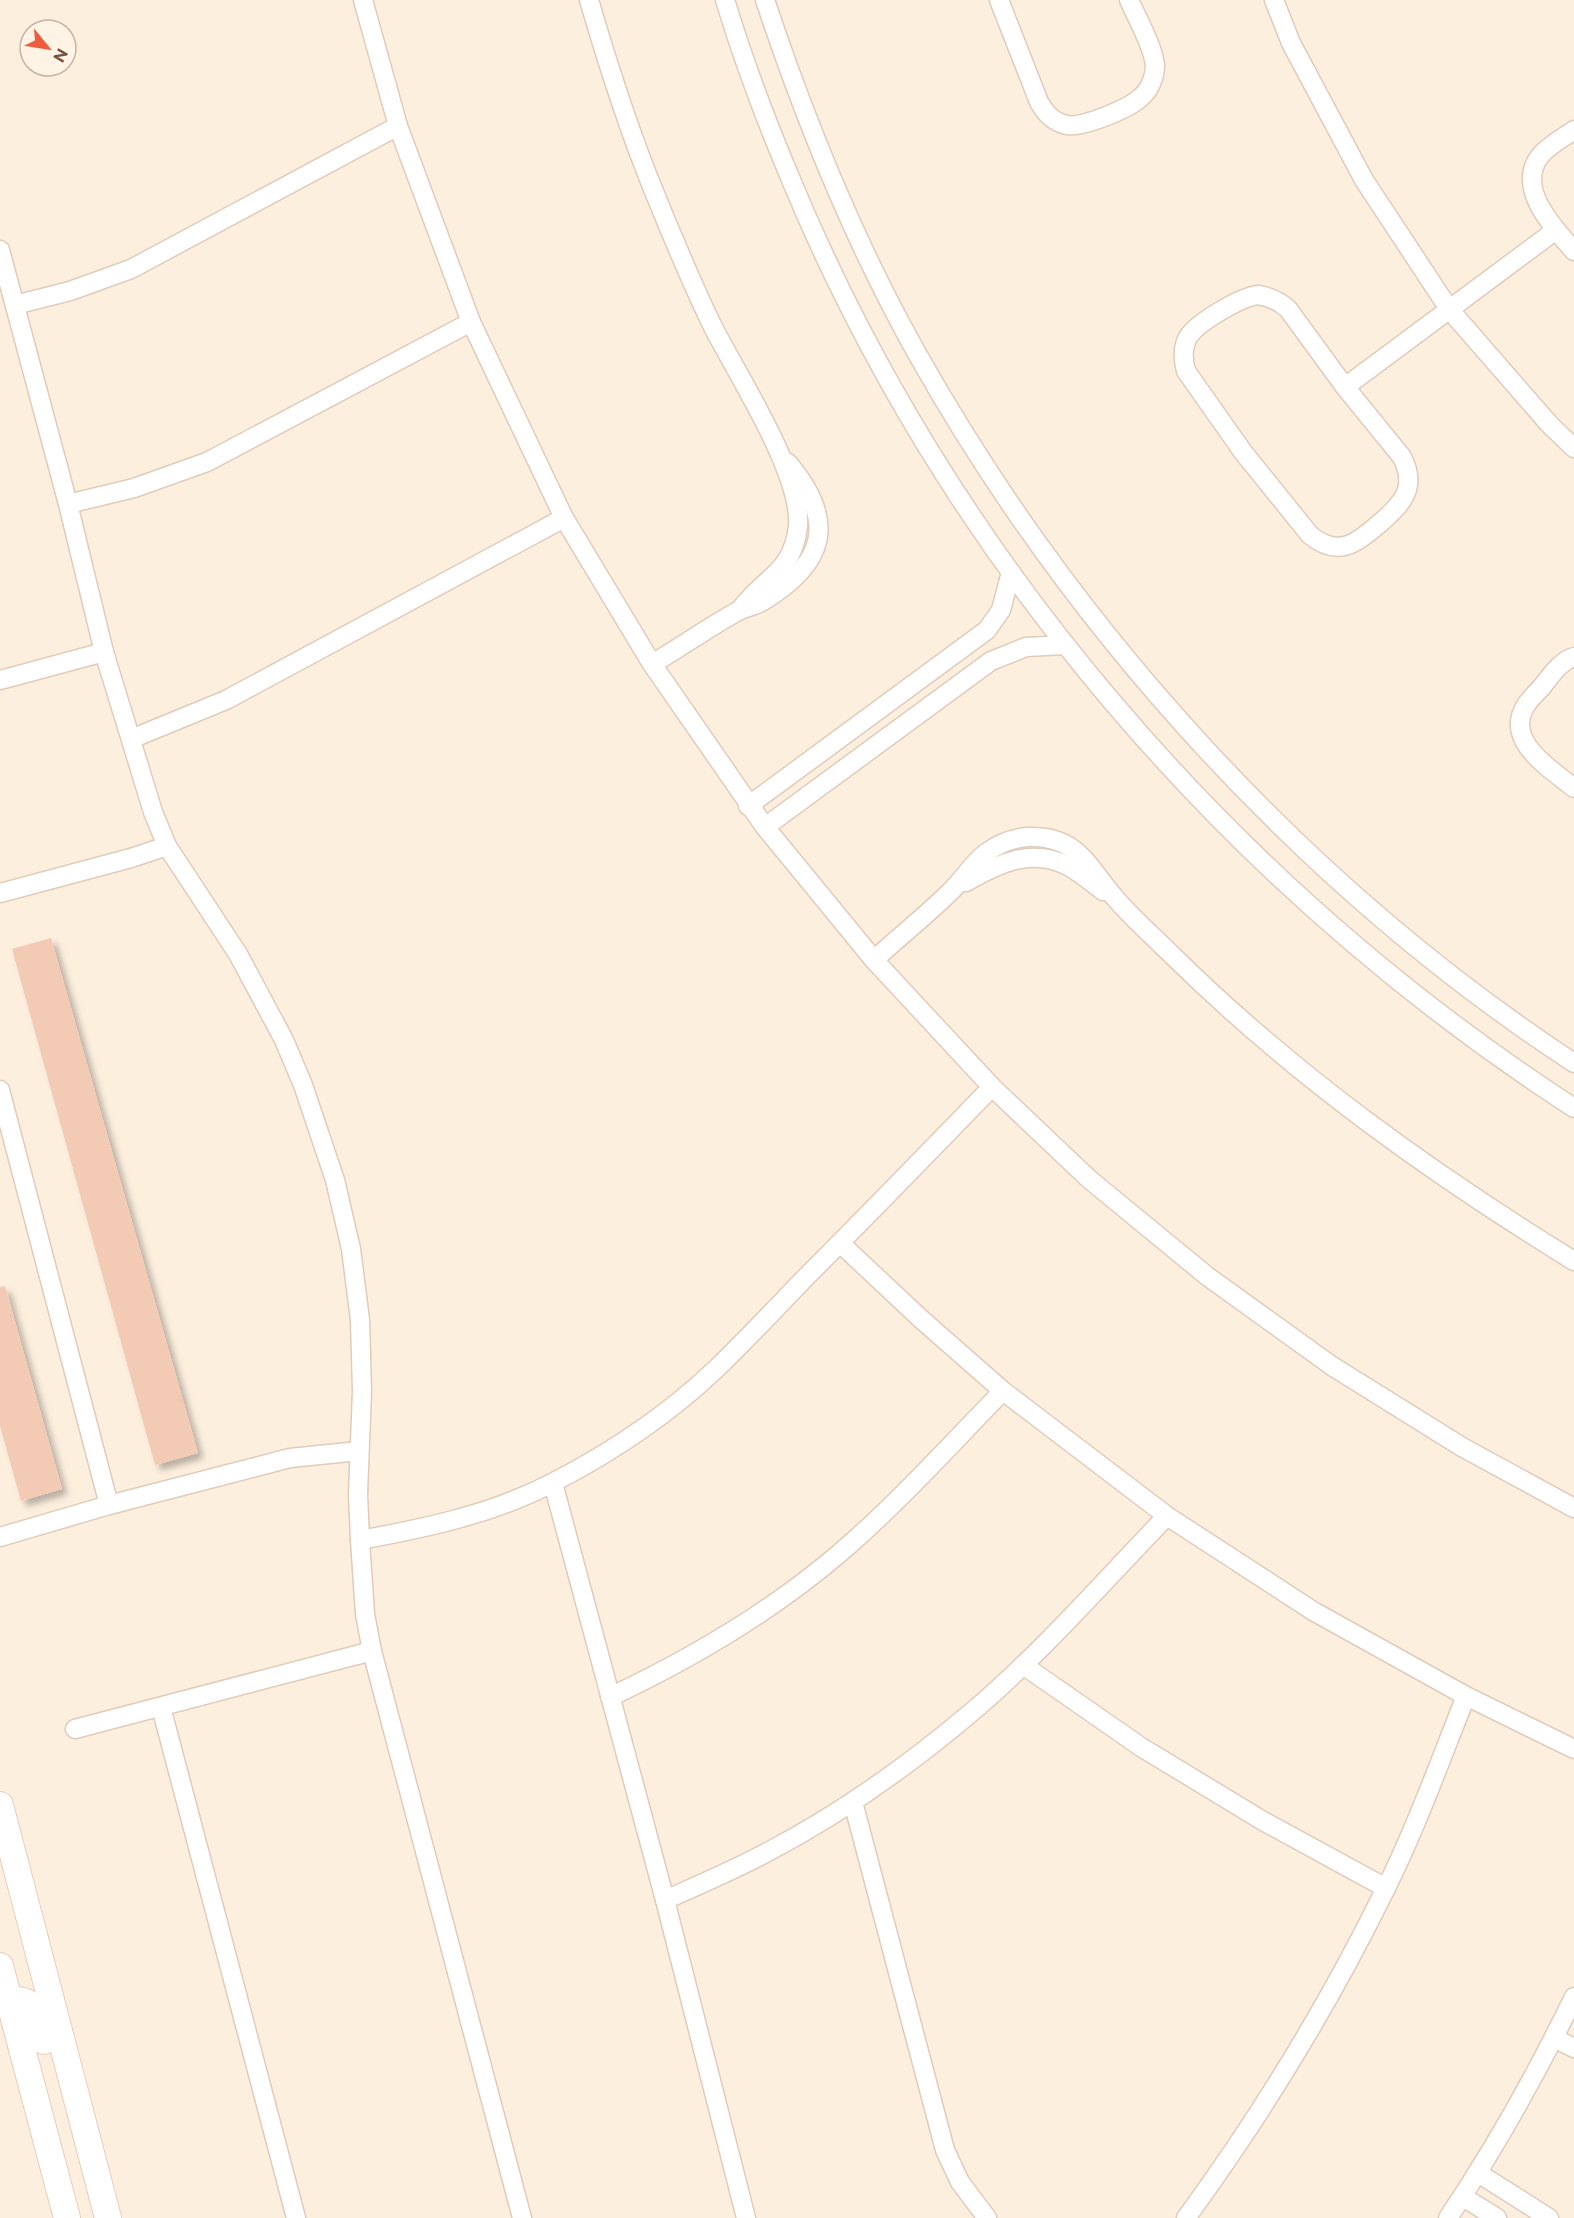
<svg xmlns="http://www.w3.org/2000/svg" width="1574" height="2218" viewBox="0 0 1574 2218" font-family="Montserrat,sans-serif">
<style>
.building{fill:#f3cbb4;filter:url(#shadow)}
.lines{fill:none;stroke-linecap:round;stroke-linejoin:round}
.street-casing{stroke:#e1cbba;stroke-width:21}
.secondary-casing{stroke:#e8cdba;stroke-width:28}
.street{stroke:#fff;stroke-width:18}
.secondary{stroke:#fff;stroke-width:26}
</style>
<defs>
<filter id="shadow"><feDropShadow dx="5.5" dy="5.5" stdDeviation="3" flood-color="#0004"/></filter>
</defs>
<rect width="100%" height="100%" fill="#fdefde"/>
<g class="building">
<polygon points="51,938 198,1453 155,1465 12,949"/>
<polygon points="5,1286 62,1489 21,1501 0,1426 0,1287"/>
</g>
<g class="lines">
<g class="street-casing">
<g id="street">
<polyline points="363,0 398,126 471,322 564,518 652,664 765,827 874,960 992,1087 1089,1179 1207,1276 1332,1366 1462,1447 1574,1508"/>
<path d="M 589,0 C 608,65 629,131 655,194 C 673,238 692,284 713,327 C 738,376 802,474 798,526 C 793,574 763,577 740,610"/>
<path d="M 725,0 C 743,59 765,118 789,175 C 946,556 1229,884 1574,1108"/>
<path d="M 765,0 C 806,123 855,244 919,357 C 1076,635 1307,888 1574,1063"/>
<path d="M 999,0 L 1039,102 C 1046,114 1053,122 1067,125 C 1082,128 1128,109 1140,98 C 1150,90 1155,77 1155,65 C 1153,46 1137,18 1129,0"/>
<polyline points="1274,0 1291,43 1364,180 1449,309 1550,425 1574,448"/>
<path d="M 1574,130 C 1563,138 1549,145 1540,156 C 1515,188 1554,228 1574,251"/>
<polyline points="0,250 68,504 104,652 153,812 167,846 238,954 284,1040 303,1085 335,1180 351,1249 360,1320 362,1391 358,1494 360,1540 365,1614 372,1651 522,2218"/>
<path d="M 1258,295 C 1271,297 1279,301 1288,309 L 1345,387 L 1402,457 C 1418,488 1402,504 1379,524 C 1355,544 1338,558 1310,535 L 1243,452 L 1186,371 C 1183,360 1182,350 1187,339 C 1195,323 1241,297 1258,295 Z"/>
<polyline points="15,305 70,291 131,269 398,126"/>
<polyline points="1345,387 1556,230"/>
<polyline points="68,504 134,488 207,462 471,322"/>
<path d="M 1574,657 C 1560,661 1550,677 1541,688 C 1536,693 1530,699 1526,705 C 1503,741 1551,769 1574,788"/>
<path d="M 652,664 C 681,647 709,627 738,611 C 746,607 755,606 763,601 C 826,563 837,521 788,463"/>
<polyline points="0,680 104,652"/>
<polyline points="131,739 226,700 564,518"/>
<polyline points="748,806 987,630 1001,610 1011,572"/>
<polyline points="765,827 991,661 1026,647 1065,645"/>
<path d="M 966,882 C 998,864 1031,847 1068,866 C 1081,873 1092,883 1103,891"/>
<polyline points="0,893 131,858 167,846"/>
<path d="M 874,960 C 900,936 928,914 952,890 C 964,878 973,863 986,853 C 998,844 1013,838 1028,837 C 1079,835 1088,868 1116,899 C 1133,919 1155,938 1174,957 C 1294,1075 1431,1173 1574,1261"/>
<polyline points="0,1090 109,1505"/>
<polyline points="840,1243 921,1319 1003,1391 1167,1516 1313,1611 1466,1696 1574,1749"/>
<polyline points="553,1483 665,1900 746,2218"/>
<polyline points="0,1537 109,1505 290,1458 359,1451"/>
<path d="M 360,1540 C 426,1528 493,1514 554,1482 C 612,1452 669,1414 717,1368 C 747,1339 776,1308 805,1278 C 868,1215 930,1151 992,1087"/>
<polyline points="1023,1665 1141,1747 1263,1821 1386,1888"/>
<path d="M 610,1697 C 693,1658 771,1612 841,1552 C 899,1502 950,1445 1003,1391"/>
<polyline points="161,1707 296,2218"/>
<polyline points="75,1729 372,1651"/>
<polyline points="853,1802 945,2150 960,2182 987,2218"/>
<path d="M 665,1900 C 697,1886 729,1872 760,1856 C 834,1818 904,1769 967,1716 C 1039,1656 1102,1583 1167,1516"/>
<polyline points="1554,2038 1574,2048"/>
<polyline points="1478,2173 1549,2218"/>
<polyline points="1463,2197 1497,2218"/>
<path d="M 1186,2218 C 1262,2114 1328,2006 1385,1890 C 1416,1828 1440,1761 1466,1696"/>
<path d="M 1448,2218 C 1495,2148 1537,2073 1574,1997"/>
</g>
</g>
<g class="secondary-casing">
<g id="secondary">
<polyline points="0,1805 108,2218"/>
<polyline points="0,1966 67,2218"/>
<path d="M 9,2000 C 39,1998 38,2018 44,2041"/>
</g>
</g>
<use href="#street" class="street"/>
<use href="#secondary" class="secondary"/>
</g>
<g transform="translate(48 48) rotate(120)"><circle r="28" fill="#fff3e5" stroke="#c7b3a5" stroke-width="1.5"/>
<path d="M0-4.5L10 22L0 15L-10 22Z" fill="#ec5c3d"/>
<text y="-9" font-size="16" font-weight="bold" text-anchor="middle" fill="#735446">N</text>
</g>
</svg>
